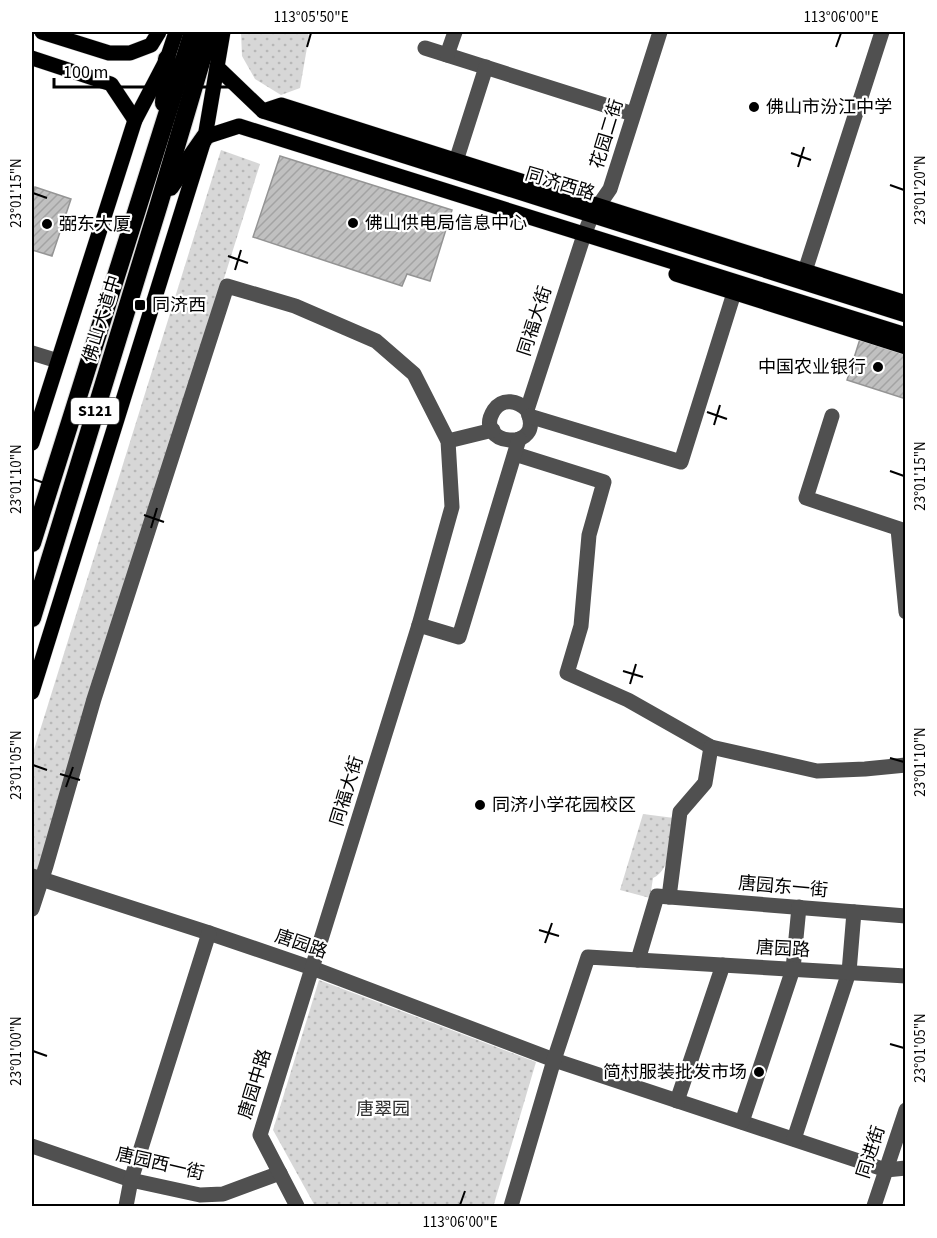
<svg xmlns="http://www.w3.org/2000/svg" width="937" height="1238" viewBox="0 0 937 1238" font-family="'Source Sans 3','Noto Sans SC',sans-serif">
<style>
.park{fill:url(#park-dots)}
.building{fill:url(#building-hatch);stroke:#949494;stroke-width:1.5}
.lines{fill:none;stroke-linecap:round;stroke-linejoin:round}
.major-casing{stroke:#dbdbdb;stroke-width:16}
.highway-casing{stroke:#dbdbdb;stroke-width:20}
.minor{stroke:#505050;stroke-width:15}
.major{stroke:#000;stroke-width:15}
.highway{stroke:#000;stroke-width:18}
.ticks{fill:none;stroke:#000;stroke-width:2}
.poi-dot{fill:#000;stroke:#fff;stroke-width:2}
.labels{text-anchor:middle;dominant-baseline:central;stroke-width:4.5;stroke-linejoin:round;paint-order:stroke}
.shield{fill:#fff;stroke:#4c4c4c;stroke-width:1.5}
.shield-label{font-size:16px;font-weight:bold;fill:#000}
.poi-label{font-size:18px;fill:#000;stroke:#fff;text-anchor:start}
.street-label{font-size:18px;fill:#000;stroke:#fff}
.park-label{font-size:18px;fill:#2e2e2e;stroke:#fff}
.neatline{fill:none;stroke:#000;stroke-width:2}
.ticks-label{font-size:15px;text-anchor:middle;fill:#000}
</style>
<defs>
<pattern id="park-dots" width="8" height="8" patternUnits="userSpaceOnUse" patternTransform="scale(1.5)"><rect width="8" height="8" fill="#d7d7d7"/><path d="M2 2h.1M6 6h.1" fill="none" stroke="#b7b7b7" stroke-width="1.8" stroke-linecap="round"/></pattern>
<pattern id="building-hatch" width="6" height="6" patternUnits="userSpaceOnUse" patternTransform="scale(1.5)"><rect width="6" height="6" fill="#c0c0c0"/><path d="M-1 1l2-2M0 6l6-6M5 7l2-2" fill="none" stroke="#a3a3a3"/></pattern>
</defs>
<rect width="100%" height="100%" fill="#fff"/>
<g class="park">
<polygon points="241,32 307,32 309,36 300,88 281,95 255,79 242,56"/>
<polygon points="221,150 260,164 32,889 32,756"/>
<path d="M 643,814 L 674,818 C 671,836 672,870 653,878 L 650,898 L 620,890 Z"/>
<polygon points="319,980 536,1062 494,1204 490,1206 315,1206 273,1130"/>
</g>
<g class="building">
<polygon points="280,156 452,210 430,281 407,274 402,286 253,237"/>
<polygon points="35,187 71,199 52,256 32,250 32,198"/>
<polygon points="860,339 906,353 906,399 847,380"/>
</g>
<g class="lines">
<g class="major-casing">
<g id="major">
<polyline points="42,32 109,53 130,53 151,45 159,32"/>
<polyline points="32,58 111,84 135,120"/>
<polyline points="217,67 263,111 906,315"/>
<polyline points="263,111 281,105 906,303"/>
<polyline points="205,137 239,126 906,335"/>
<polyline points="676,274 906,347"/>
<polyline points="32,443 135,120 167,59 176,32"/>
<polyline points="32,692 205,137 223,32"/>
</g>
</g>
<g class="highway-casing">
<g id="highway">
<polyline points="164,103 167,59"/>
<polyline points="170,187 205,137"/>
<polyline points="32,543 193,32"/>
<polyline points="32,618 159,204 210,32"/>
</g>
</g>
<g class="minor">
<polyline points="425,48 633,114"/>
<polyline points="447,55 455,32"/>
<polyline points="456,161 486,67"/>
<polyline points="805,271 882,32"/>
<polyline points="32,353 58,361"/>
<path d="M 527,410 C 518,401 503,397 494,410 C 471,446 547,454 527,410 L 584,235 L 592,215 L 610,189 L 660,32"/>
<polyline points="529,416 681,462 734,293"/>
<polyline points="832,416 806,498 906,531"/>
<polyline points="448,441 493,430"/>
<polyline points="515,454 604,482 589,535 581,626 567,673 628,700 711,747 817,771 865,769 906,765"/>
<polyline points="898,529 906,612"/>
<polyline points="32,876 209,933 312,968 554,1060 886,1170 906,1168"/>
<polyline points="669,897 680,812 705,783 711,747"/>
<polyline points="32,909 46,866 94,699 227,286 295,306 376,341 414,374 448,441 452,507 419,625"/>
<polyline points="638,960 657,896 906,916"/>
<polyline points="677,1101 723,965"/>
<polyline points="742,1122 793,969 799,907"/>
<polyline points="794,1139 849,972 854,912"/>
<polyline points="32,1146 131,1180 200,1195 223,1194 280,1173"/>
<polyline points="126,1206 131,1180 209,933"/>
<polyline points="297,1206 260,1135 419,625 459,637 519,439"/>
<polyline points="511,1206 554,1060 588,957 906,976"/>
<polyline points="874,1206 906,1110"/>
</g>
<use href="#major" class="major"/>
<use href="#highway" class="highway"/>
</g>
<path class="ticks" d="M 307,47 L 311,33M 836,47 L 841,33M 791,153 L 811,160M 798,167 L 804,147M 890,185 L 904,190M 33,193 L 47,198M 228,256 L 248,263M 235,270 L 241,250M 707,412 L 727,419M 714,425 L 720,405M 890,471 L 904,476M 33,479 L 47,484M 144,515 L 164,522M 151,528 L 157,508M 623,671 L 643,677M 630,684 L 636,664M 890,758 L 904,762M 33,765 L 47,770M 60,774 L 80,780M 66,787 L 73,767M 539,930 L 559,936M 545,943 L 552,923M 890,1044 L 904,1048M 33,1051 L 47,1056M 460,1205 L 465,1191"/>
<g class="poi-dot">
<circle cx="754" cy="107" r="6"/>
<circle cx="353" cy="223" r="6"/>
<circle cx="47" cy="224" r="6"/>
<rect x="134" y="299" width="12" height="12" rx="3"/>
<circle cx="878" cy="367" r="6"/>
<circle cx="480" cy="805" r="6"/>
<circle cx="759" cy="1072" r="6"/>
</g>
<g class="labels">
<rect class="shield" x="71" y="398" width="48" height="26" rx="4.5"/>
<g class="shield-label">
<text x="95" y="411">S121</text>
</g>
<g class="poi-label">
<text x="766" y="107">佛山市汾江中学</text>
<text x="365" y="223">佛山供电局信息中心</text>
<text x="59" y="224">弼东大厦</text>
<text x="152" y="305">同济西</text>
<text x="866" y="367" text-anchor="end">中国农业银行</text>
<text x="492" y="805">同济小学花园校区</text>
<text x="747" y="1072" text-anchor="end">简村服装批发市场</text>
</g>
<g class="street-label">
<text transform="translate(607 134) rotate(-73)">花园二街</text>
<text transform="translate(560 184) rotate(17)">同济西路</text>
<text transform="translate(102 319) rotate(-73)">佛山大道中</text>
<text transform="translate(535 321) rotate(-72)">同福大街</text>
<text transform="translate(347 791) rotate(-73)">同福大街</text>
<text transform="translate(783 887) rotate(5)">唐园东一街</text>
<text transform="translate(301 944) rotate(19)">唐园路</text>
<text transform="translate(783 949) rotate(3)">唐园路</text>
<text transform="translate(255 1084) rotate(-73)">唐园中路</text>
<text transform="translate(871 1152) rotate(-72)">同进街</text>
<text transform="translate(160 1164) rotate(13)">唐园西一街</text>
</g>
<g class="park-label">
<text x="383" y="1109">唐翠园</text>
</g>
</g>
<rect width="937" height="1238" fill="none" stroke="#ffffff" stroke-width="66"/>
<path d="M54 78v9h177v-9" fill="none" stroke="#000000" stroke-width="3"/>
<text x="63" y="78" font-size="18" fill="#000000" stroke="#ffffff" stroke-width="4.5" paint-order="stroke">100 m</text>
<rect x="33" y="33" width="871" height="1172" class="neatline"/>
<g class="ticks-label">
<text x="311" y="22">113°05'50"E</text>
<text x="841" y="22">113°06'00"E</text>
<text transform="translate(920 190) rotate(-90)" y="5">23°01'20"N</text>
<text transform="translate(16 193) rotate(-90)" y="5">23°01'15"N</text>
<text transform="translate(920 476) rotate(-90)" y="5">23°01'15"N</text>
<text transform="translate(16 479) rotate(-90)" y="5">23°01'10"N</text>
<text transform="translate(920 762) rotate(-90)" y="5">23°01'10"N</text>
<text transform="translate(16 765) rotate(-90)" y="5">23°01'05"N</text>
<text transform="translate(920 1048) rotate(-90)" y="5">23°01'05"N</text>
<text transform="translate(16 1051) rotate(-90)" y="5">23°01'00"N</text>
<text x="460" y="1227">113°06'00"E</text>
</g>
</svg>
